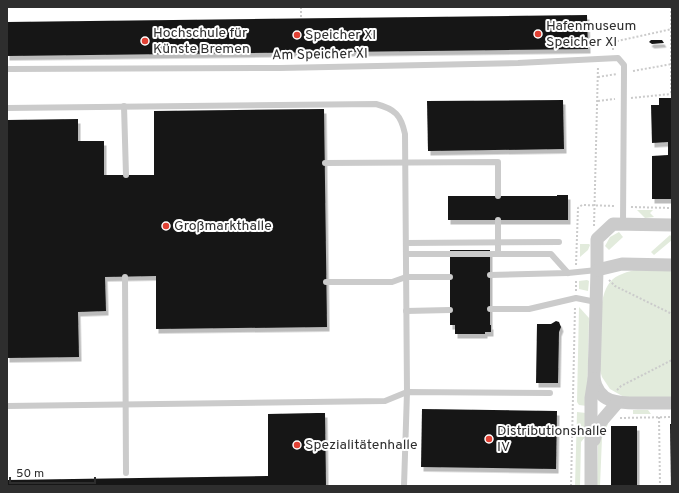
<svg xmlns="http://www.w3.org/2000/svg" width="679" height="493" viewBox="0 0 679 493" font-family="Overpass,sans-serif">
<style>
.green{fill:#e2ebdc}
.building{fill:#151515;filter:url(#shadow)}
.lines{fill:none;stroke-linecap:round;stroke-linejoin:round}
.path{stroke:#cbcbcb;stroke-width:2;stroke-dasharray:2 2;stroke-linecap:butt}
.service{stroke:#cbcbcb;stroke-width:6}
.minor{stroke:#cbcbcb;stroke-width:13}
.poi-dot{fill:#e14134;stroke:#fff;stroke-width:1.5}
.labels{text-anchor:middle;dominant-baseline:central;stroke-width:4;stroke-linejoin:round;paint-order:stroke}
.poi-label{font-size:14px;fill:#2e2e2e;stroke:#fff;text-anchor:start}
.street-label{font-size:14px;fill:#2e2e2e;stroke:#fff}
</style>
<defs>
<filter id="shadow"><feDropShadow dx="2.5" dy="4.5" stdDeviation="0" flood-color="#0004"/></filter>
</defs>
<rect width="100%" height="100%" fill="#fff"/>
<g class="green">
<polygon points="637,210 653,210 650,213 654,217 645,218"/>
<polygon points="619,232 623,237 609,250 605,246 610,237"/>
<polygon points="670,235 672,237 672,240 654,255 651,252"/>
<polygon points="580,244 589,244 590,245 588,250 580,257"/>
<path d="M 634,270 L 672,271 L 672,398 L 624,397 L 610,389 L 602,377 L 599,367 C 600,346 597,302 608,285 C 613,276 624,273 634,270 Z"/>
<polygon points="587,280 589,281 588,291 579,289 579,281"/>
<polygon points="579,307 589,318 587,406 579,405 577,402"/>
<polygon points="633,410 648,410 651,414 633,414"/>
<polygon points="577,412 586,413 586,436 581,442 580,486 575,486"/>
<polygon points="608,421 608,424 602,438 600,486 597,486 598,442 598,437"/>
</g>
<g class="building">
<polygon points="587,15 588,49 7,56 7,22"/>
<polygon points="651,40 662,40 664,43 652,44 649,42"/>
<polygon points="659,98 672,98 672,199 652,199 652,156 668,155 668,142 652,143 651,105 659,105"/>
<polygon points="563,100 564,149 428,151 427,101"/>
<polygon points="324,109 327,327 156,329 156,276 105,277 106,311 78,312 79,357 7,358 7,120 78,119 78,141 104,141 104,175 154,175 154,111"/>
<polygon points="557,195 568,195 568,220 448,220 448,196 557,196"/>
<polygon points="450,250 490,250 490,325 491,325 491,332 485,332 485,334 455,334 455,325 450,325"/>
<polygon points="556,321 559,322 561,327 559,332 558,383 536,383 537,324 551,324"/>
<polygon points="422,409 557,411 556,469 421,467"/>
<polygon points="317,413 325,413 326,486 7,486 7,480 268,476 268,414"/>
<polygon points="670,424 672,424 672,486 671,486"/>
<rect x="611" y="426" width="26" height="59"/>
</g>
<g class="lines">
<g class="path">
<polyline points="301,7 301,18"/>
<polyline points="671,7 671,94"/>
<polyline points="613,50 613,42 672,29"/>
<polyline points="301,59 301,52"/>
<polyline points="633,71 672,64"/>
<polyline points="598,77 617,74"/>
<polyline points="631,98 671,94"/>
<polyline points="598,101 615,99"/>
<polyline points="631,207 672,208"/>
<polyline points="594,226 598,66"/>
<polyline points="576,265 578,208 582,205 614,206"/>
<polyline points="609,280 615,286 672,314"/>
<polyline points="576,291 576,279"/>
<polyline points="617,390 621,386 672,360"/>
<polyline points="659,417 660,486"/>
<polyline points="620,418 672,417"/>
<polyline points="571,486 575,307"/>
</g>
<g class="service">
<polyline points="7,69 280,68 518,63 618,58 624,65 624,72 623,224"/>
<polyline points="124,106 126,175"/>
<path d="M 7,108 L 376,104 C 395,109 401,115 405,134 L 407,392 L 404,486"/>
<polyline points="325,163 498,162 498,196"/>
<polyline points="498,220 498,254"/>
<polyline points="406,243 559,242"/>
<polyline points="406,254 551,254 568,273"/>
<polyline points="490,275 568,273 597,270"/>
<polyline points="125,277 126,473"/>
<polyline points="326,282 392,282 406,277 450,277"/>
<polyline points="490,309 529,309 576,298 596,302"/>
<polyline points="406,311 450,310"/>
<polyline points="7,406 385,401 407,392 550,393"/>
</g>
<g class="minor">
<path d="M 672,225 L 613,224 L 597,239 L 597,270 L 594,379 C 599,404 619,403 641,403 C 651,403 662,403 672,403"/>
<polyline points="597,270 622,264 672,265"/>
<polyline points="594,440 599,424 617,403"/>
<polyline points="591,486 591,398 594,379"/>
</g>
</g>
<g class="poi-dot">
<circle cx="538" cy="34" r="4"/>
<circle cx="297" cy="35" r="4"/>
<circle cx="145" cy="41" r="4"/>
<circle cx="166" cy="226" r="4"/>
<circle cx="489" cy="439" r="4"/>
<circle cx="297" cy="445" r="4"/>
</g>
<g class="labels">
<g class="poi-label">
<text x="546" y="26">Hafenmuseum<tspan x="546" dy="16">Speicher XI</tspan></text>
<text x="153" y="33">Hochschule für<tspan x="153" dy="16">Künste Bremen</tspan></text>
<text x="305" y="35">Speicher XI</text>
<text x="174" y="226">Großmarkthalle</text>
<text x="497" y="431">Distributionshalle<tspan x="497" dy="16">IV</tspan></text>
<text x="305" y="445">Spezialitätenhalle</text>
</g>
<g class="street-label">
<text transform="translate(320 55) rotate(-1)">Am Speicher XI</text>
</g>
</g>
<rect width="679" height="493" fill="none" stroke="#2e2e2e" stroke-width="16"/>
<path d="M10 477v6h85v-6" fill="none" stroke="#2e2e2e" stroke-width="2"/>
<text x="16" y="477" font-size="12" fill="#2e2e2e" stroke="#ffffff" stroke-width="3" paint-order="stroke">50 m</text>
</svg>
